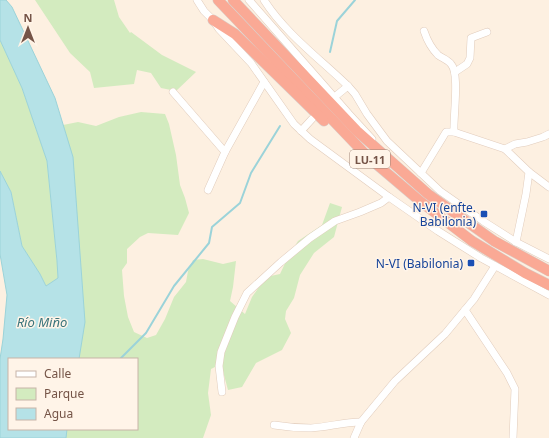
<svg xmlns="http://www.w3.org/2000/svg" width="549" height="438" viewBox="0 0 549 438" font-family="'Noto Sans',sans-serif">
<style>
.green{fill:#d3ebbf}
.water{fill:#b5e2e7;stroke:#9bd3d9}
.lines{fill:none;stroke-linecap:round;stroke-linejoin:round}
.stream{stroke:#9bd3d9;stroke-width:2}
.minor-casing{stroke:#e1ccbc;stroke-width:8}
.highway-casing{stroke:#d8cfcb;stroke-width:11}
.minor{stroke:#fff;stroke-width:7}
.highway{stroke:#faa995;stroke-width:10}
.transit-dot{fill:#1a4fb4;stroke:#fff4e8;stroke-width:1.5}
.labels{text-anchor:middle;dominant-baseline:central;stroke-width:3;stroke-linejoin:round;paint-order:stroke}
.shield{fill:#fff4e8;stroke:#9e8477;stroke-width:1}
.shield-label{font-size:11px;font-weight:bold;fill:#755447}
.transit-label{font-size:12px;fill:#164399;stroke:#fff4e8;text-anchor:end}
.water-label{font-size:13px;font-style:italic;fill:#3a747b;stroke:#fff4e8}
</style>
<rect width="100%" height="100%" fill="#fdf0e1"/>
<g class="green">
<polygon points="35,0 114,0 119,17 130,33 131,32 162,55 196,72 176,91 161,88 151,73 137,70 134,84 94,88 90,72 70,53"/>
<polygon points="0,40 22,88 47,161 57,261 58,278 46,286 40,274 22,246 11,192 0,171"/>
<polygon points="141,112 165,114 169,124 176,155 180,185 185,198 189,213 178,235 148,233 140,237 127,249 127,263 122,270 124,296 128,317 134,332 147,338 156,335 165,319 174,297 186,282 188,271 193,260 203,259 223,264 236,261 233,287 230,301 245,314 252,297 266,277 280,274 288,257 298,241 322,225 330,203 342,207 334,237 314,253 300,275 294,298 286,311 285,319 291,333 282,350 256,363 242,387 228,390 221,364 211,369 208,393 211,415 203,438 57,438 59,429 137,429 137,359 76,359 66,135 63,125 78,122 96,126 119,117"/>
</g>
<polygon class="water" points="0,0 6,0 12,7 55,98 73,157 85,322 79,359 9,359 9,429 67,429 66,438 0,438 0,359 3,339 7,295 0,254 0,171 11,192 22,246 40,274 46,286 58,278 57,261 47,161 22,88 0,40"/>
<g class="lines">
<g class="stream">
<polyline points="330,52 337,21 355,0"/>
<polyline points="120,359 146,333 174,286 209,243 212,227 240,203 251,173 280,126"/>
</g>
<g class="minor-casing">
<g id="minor">
<polyline points="197,0 204,11 213,20 219,29 251,63 294,124 310,139 389,197 438,231 481,258 549,295"/>
<polyline points="249,0 349,114 372,139"/>
<path d="M 264,0 C 285,33 320,59 348,86 L 355,94 L 367,114 L 387,141 L 440,191 L 483,221 L 516,242 L 549,259"/>
<polyline points="455,72 467,64 470,58 471,38 487,32"/>
<polyline points="173,92 225,152"/>
<polyline points="337,95 348,86"/>
<polyline points="301,131 312,119"/>
<polyline points="454,132 505,149 529,172 526,194 516,242"/>
<polyline points="505,149 515,144 527,142 543,137 549,134"/>
<polyline points="529,172 549,187"/>
<path d="M 421,173 L 446,132 L 454,132 C 453,117 460,74 451,64 C 448,60 442,58 438,55 C 431,48 427,40 424,31"/>
<polyline points="208,190 225,152 264,82"/>
<polyline points="465,310 507,373 515,389 513,438"/>
<polyline points="222,392 219,366 221,352 235,317 247,293 281,262 310,238 335,221 360,212 381,203 389,197"/>
<path d="M 274,425 C 286,427 299,428 311,428 C 328,427 344,422 361,422"/>
<polyline points="354,438 361,422 395,381 445,334 474,299 495,266"/>
</g>
</g>
<g class="highway-casing">
<g id="highway">
<polyline points="218,0 368,157 421,202 472,241 525,273 549,285"/>
<polyline points="233,0 357,131 428,194 494,241 549,271"/>
<polyline points="213,20 235,34 324,121"/>
</g>
</g>
<use href="#minor" class="minor"/>
<use href="#highway" class="highway"/>
</g>
<g class="transit-dot">
<rect x="480" y="210" width="8" height="8" rx="2"/>
<rect x="467" y="259" width="8" height="8" rx="2"/>
</g>
<g class="labels">
<rect class="shield" x="350" y="150" width="40" height="18" rx="3"/>
<g class="shield-label">
<text x="370" y="159">LU-11</text>
</g>
<g class="transit-label">
<text x="476" y="207">N-VI (enfte.<tspan x="476" dy="14">Babilonia)</tspan></text>
<text x="463" y="263">N-VI (Babilonia)</text>
</g>
<g class="water-label">
<text x="42" y="322">Río Miño</text>
</g>
</g>
<rect x="8" y="358" width="130" height="72" fill="#fff4e8" stroke="#c8b4a8"/>
<rect x="16" y="371" width="20" height="6" fill="#ffffff" stroke="#c8b4a8"/>
<text x="44" y="378" font-size="12" fill="#755447">Calle</text>
<rect x="16" y="388" width="20" height="12" fill="#d3ebbf" stroke="#c8b4a8"/>
<text x="44" y="398" font-size="12" fill="#755447">Parque</text>
<rect x="16" y="408" width="20" height="12" fill="#b5e2e7" stroke="#c8b4a8"/>
<text x="44" y="418" font-size="12" fill="#755447">Agua</text>
<g transform="translate(28 28)" stroke="#fff4e8" stroke-width="3" paint-order="stroke">
<path d="M0-3L7 15L0 10L-7 15Z" fill="#755447"/>
<text y="-6" font-size="11" font-weight="bold" text-anchor="middle" fill="#755447">N</text>
</g>
</svg>
